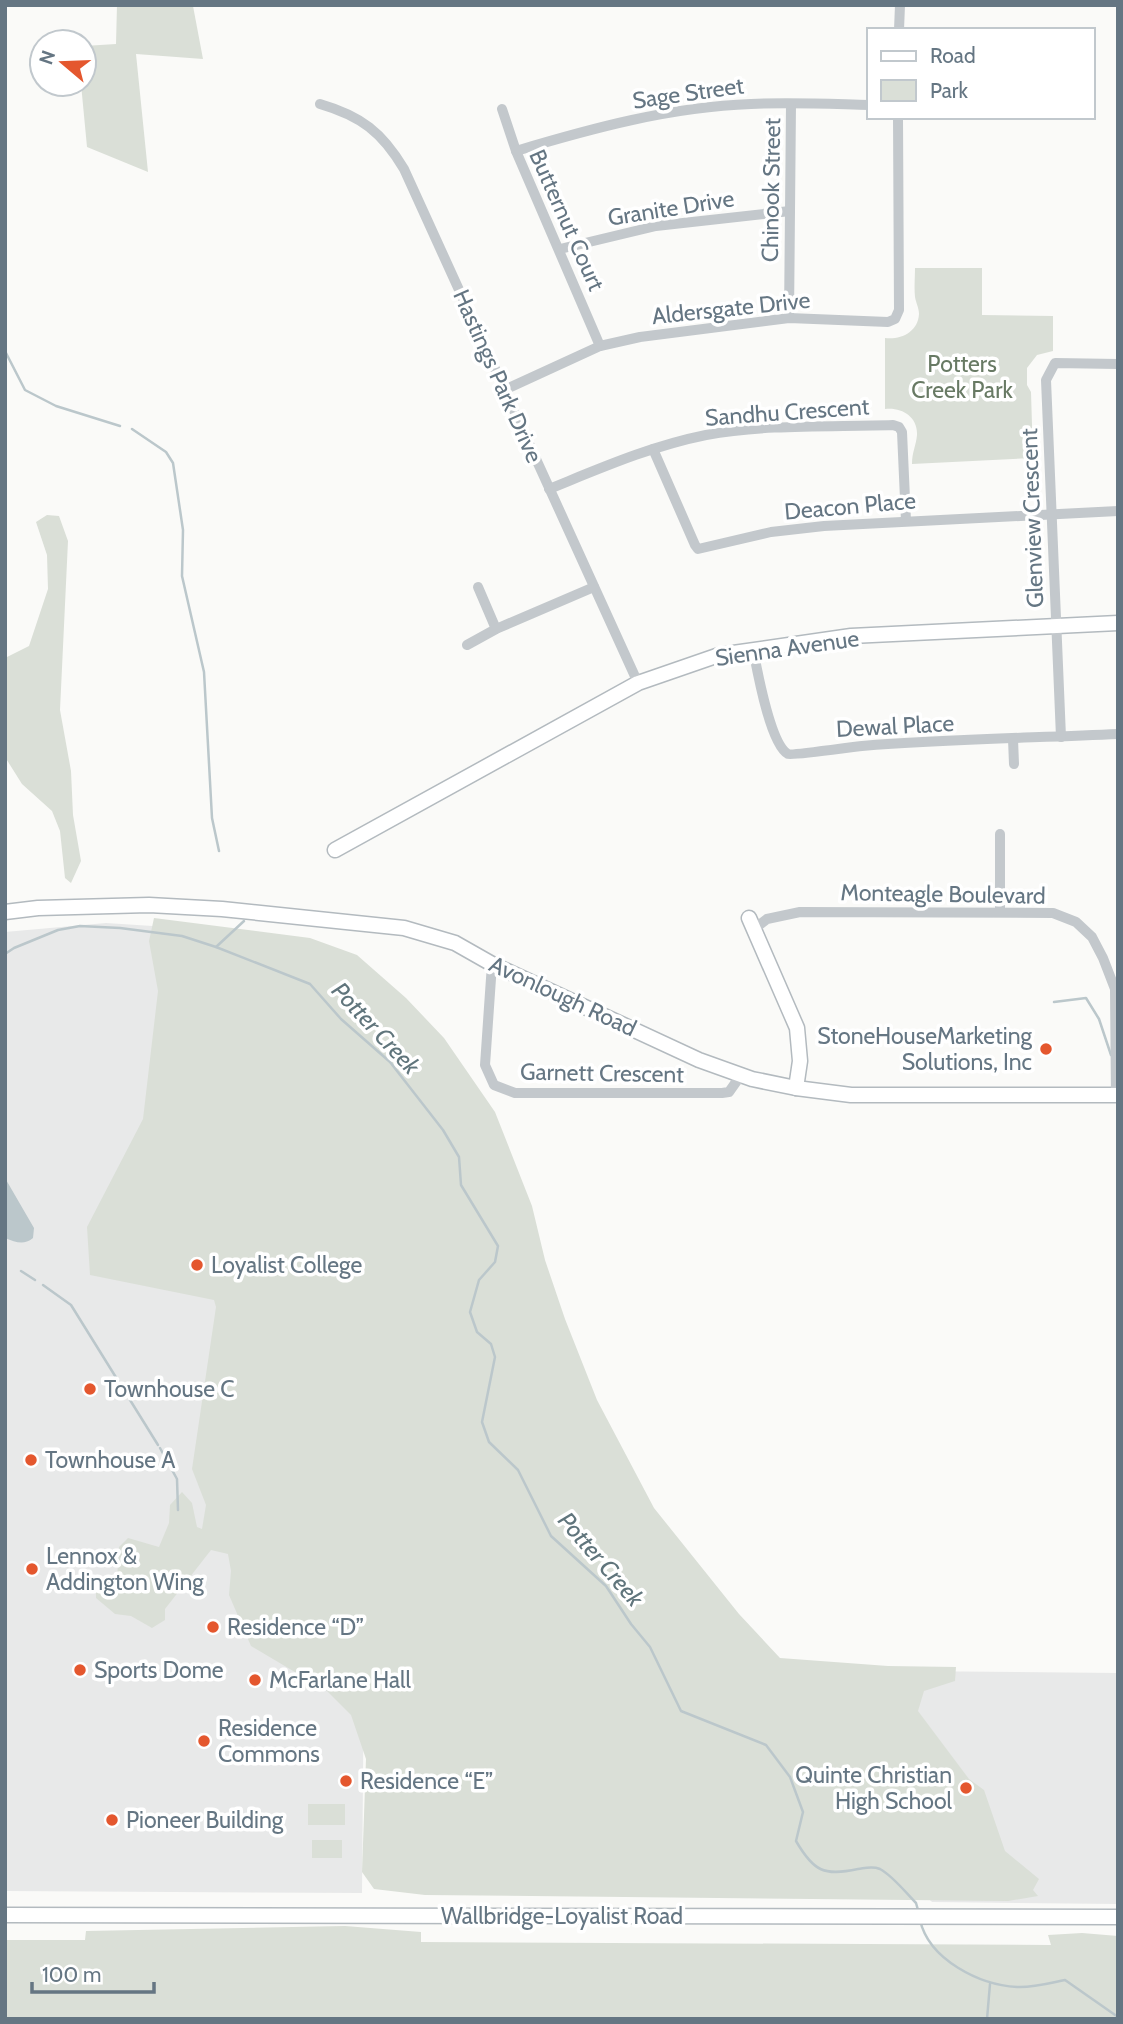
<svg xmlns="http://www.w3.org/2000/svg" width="1123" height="2024" viewBox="0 0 1123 2024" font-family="Cabin,sans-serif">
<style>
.built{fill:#e8e9e9}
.green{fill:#dadfd7}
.water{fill:#bbc7cb}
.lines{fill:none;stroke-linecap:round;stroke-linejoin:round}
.stream{stroke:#bbc7cb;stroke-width:2.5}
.secondary-casing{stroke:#b3babf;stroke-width:17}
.street{stroke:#c3c8cc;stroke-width:10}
.secondary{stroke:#fff;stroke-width:14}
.poi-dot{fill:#e4572e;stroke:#fff;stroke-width:2.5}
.labels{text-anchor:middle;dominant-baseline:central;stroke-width:7;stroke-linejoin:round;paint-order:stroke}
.street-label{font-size:23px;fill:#657683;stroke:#fff}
.park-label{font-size:23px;fill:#687a64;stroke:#fff}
.poi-label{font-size:23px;fill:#657683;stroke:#fff;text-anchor:start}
.water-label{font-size:24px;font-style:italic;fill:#60757c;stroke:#fff}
</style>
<rect width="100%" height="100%" fill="#fafaf8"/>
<g class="built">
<polygon points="106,923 168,927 366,1426 362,1893 5,1891 5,932"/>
<polygon points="693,1669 1118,1673 1118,1904 932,1902"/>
</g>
<g class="green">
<polygon points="117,5 193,6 203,59 136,54 148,172 87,147 81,84 84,84 84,46 116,44"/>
<path d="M 915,268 L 982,268 L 982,315 L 1053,316 L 1053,351 L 1037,355 L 1027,368 L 1027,385 L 1031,392 L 1033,458 L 912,464 C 912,452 916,446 917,435 C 918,417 902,407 885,409 L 885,338 C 901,340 918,332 919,314 C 919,308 916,303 915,297 C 914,288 915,277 915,268 Z"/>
<polygon points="47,515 59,516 68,541 60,710 71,771 73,815 81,861 71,883 65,878 60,831 52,811 22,784 5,757 5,658 29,646 48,589 47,555 36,522"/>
<polygon points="154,918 310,938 357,955 406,998 444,1038 495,1112 532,1206 545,1260 565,1319 597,1400 654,1508 739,1614 780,1658 888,1666 956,1667 955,1681 924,1691 918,1711 969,1779 984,1790 1005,1851 1039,1879 1033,1890 1038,1896 1008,1901 425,1895 374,1889 362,1872 366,1759 351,1715 327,1691 251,1646 229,1595 231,1571 228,1554 211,1550 165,1609 165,1620 152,1628 131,1616 115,1614 96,1598 96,1591 107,1590 117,1580 119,1547 128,1538 159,1547 169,1523 170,1505 182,1492 192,1503 197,1527 202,1529 206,1505 192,1469 216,1307 214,1300 90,1275 87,1227 143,1119 158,991 149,941"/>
<rect x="308" y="1804" width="37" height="21"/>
<rect x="312" y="1840" width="30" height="18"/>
<polygon points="345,1926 421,1932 421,1942 1051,1945 1048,1935 1082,1933 1118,1936 1118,2019 5,2019 5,1940 85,1940 86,1931"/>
</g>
<path class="water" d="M 5,1178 L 34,1228 L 33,1238 C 23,1246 16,1242 5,1238 Z"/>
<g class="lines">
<g class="stream">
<polyline points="5,351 25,390 56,406 120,426"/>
<polyline points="132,429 166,452 173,463 183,530 182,576 204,672 212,818 219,851"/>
<polyline points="216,947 244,921"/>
<path d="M 5,954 L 14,948 L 58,930 L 80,926 L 120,928 L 182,936 L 216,947 L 310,984 L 341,1019 L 390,1062 L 443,1130 L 459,1157 L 461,1185 L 498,1246 L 495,1262 L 479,1280 L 470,1312 L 477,1332 L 491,1344 L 495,1357 L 482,1422 L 489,1442 L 518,1470 L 551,1536 L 606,1586 L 631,1624 L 650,1647 L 681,1711 L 766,1745 L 790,1777 L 803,1812 L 796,1841 C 814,1872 824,1876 858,1869 C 866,1868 872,1866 880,1869 C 893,1876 906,1893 916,1903 L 918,1910"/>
<polyline points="1054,1002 1086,998 1099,1019 1111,1055"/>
<polyline points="21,1271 35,1280"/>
<polyline points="43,1285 71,1305 158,1445"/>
<polyline points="160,1448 177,1479 178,1510"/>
<path d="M 920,1920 C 929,1960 980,1985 1017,1987 C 1032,1988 1050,1983 1065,1980 L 1118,2017"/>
<polyline points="987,2019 990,1984"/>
</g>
<g class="secondary-casing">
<g id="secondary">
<polyline points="335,850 638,683 719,655 851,636 1118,623"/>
<polyline points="5,912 38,908 149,905 222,909 404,928 455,943 492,964 699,1060 752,1079 796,1088 851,1095 1118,1095"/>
<polyline points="749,918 797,1028 800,1061 796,1088"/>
<polyline points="5,1915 1118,1917"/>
</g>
</g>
<g class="street">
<polyline points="899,30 900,5"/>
<path d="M 320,104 C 361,116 382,132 404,169 L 638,683"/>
<polyline points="502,109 516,151 600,346"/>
<path d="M 516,151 C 593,128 670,107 751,104 C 790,102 830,104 869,105"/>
<polyline points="560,249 656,226 790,211"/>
<polyline points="789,318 791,104"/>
<polyline points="504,390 600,346 640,337 789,318 888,322 895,319 899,310 898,117"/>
<polyline points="653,449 695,545 698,549 771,532 824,526 1118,511"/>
<path d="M 549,489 C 601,468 651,446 706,435 C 767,424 831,427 893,425 L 899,427 L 902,432 L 906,521"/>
<polyline points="478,587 496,629"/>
<polyline points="467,645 496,629 594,587"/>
<path d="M 753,649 C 757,669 770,744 788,754 C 792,756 851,747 862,746 C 947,739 1033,738 1118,734"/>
<polyline points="1061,737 1046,380 1055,363 1118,364"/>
<polyline points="1013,739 1014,764"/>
<polyline points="1000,912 1000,834"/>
<polyline points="754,929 767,919 800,912 1053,913 1076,922 1092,937 1103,958 1115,989 1116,1095"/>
<polyline points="492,964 485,1065 494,1085 515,1093 722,1093 729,1092 741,1075"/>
</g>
<use href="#secondary" class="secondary"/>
</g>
<g class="poi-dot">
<circle cx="1046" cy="1049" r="7"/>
<circle cx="197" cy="1265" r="7"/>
<circle cx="90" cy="1389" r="7"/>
<circle cx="31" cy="1460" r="7"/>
<circle cx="32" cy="1569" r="7"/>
<circle cx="213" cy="1627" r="7"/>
<circle cx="80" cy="1670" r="7"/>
<circle cx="255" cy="1680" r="7"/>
<circle cx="204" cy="1741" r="7"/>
<circle cx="346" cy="1781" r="7"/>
<circle cx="966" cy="1788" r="7"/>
<circle cx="112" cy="1820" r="7"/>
</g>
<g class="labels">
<g class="street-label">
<text transform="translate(688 93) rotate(-8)">Sage Street</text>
<text transform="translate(771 190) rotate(-89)">Chinook Street</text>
<text transform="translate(671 208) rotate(-9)">Granite Drive</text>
<text transform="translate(567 220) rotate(66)">Butternut Court</text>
<text transform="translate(731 308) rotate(-6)">Aldersgate Drive</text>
<text transform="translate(498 376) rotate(66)">Hastings Park Drive</text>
<text transform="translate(787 412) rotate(-4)">Sandhu Crescent</text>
<text transform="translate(850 506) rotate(-5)">Deacon Place</text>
<text transform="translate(1032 518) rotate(-92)">Glenview Crescent</text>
<text transform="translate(787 648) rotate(-8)">Sienna Avenue</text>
<text transform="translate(895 726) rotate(-3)">Dewal Place</text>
<text transform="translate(943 894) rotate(1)">Monteagle Boulevard</text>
<text transform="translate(563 996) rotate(25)">Avonlough Road</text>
<text transform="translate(602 1073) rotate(1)">Garnett Crescent</text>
<text x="562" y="1916">Wallbridge-Loyalist Road</text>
</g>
<g class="park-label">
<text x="962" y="364">Potters<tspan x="962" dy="26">Creek Park</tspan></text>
</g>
<g class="poi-label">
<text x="1032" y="1036" text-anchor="end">StoneHouseMarketing<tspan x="1032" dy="26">Solutions, Inc</tspan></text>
<text x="211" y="1265">Loyalist College</text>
<text x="104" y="1389">Townhouse C</text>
<text x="45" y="1460">Townhouse A</text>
<text x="46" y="1556">Lennox &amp;<tspan x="46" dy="26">Addington Wing</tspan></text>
<text x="227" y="1627">Residence “D”</text>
<text x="94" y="1670">Sports Dome</text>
<text x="269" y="1680">McFarlane Hall</text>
<text x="218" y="1728">Residence<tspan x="218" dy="26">Commons</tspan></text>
<text x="952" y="1775" text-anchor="end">Quinte Christian<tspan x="952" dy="26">High School</tspan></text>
<text x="360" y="1781">Residence “E”</text>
<text x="126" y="1820">Pioneer Building</text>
</g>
<g class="water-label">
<text transform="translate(376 1028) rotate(47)">Potter Creek</text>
<text transform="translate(601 1559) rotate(49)">Potter Creek</text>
</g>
</g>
<rect width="1123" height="2024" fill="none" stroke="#657683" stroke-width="14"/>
<rect x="867" y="28" width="228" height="91" fill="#ffffff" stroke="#c1c8cd" stroke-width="2"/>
<rect x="881" y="51" width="35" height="10" fill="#ffffff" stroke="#c1c8cd" stroke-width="2"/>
<text x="930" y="63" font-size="21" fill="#657683">Road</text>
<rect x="881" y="80" width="35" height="21" fill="#dadfd7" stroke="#c1c8cd" stroke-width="2"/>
<text x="930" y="98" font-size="21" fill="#657683">Park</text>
<g transform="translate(63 63) rotate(289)"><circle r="33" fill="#ffffff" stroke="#c1c8cd" stroke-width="2"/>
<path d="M0-5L12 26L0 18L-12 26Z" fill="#e4572e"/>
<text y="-10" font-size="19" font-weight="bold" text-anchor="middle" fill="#657683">N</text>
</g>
<path d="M32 1982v10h122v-10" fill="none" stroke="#657683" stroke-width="3.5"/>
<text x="42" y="1982" font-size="21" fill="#657683" stroke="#ffffff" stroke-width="5" paint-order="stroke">100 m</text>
</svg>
